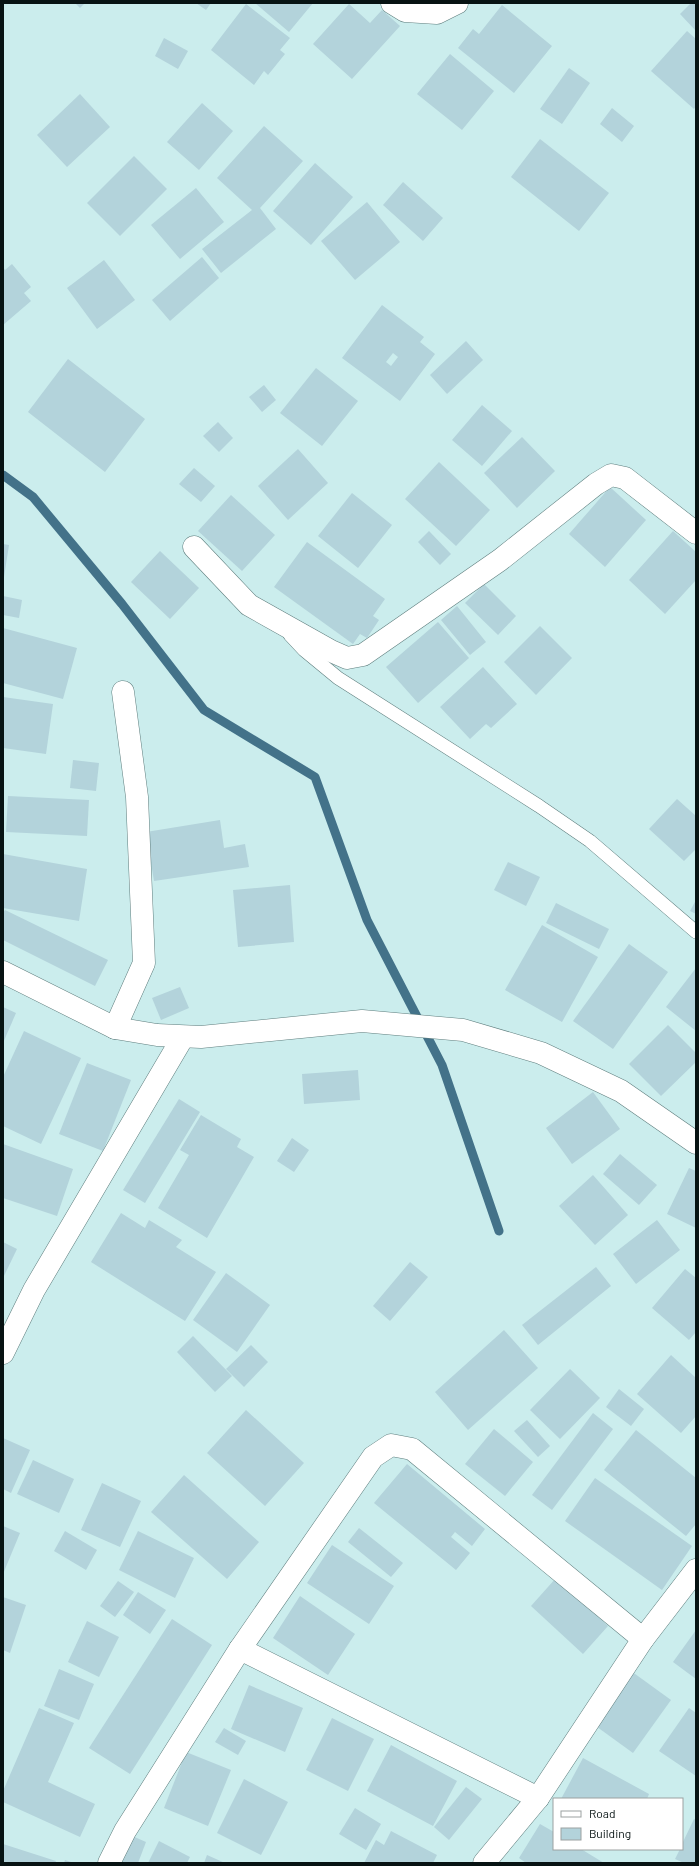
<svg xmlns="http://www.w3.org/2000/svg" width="699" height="1866" viewBox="0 0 699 1866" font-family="Barlow,sans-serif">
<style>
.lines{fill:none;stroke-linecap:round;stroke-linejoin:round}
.stream{stroke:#437289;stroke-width:9}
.building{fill:#b3d3db;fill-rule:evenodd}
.service-casing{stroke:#5f7e7e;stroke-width:14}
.minor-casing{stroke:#5f7e7e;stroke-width:23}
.service{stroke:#fff;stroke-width:13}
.minor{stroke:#fff;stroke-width:22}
</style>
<rect width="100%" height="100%" fill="#cbeded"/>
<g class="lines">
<polyline class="stream" points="3,475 33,497 122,604 204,710 315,777 367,920 442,1065 499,1231"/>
</g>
<g class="building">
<polygon points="75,3 85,3 80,8"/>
<polygon points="196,3 211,3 206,10"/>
<polygon points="255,3 313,3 289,32"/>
<polygon points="691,3 696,3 696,31 680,14"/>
<polygon points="246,4 290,38 280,50 285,54 268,75 264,71 254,85 211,50"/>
<polygon points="349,4 370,23 382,10 400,26 352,79 313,44"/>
<polygon points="502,5 552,46 514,93 458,48 473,29 479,34"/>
<polygon points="687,31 696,39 696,106 694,109 651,71"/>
<polygon points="164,38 188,51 178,69 155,56"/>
<polygon points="450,54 494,91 462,130 417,94"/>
<polygon points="569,68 590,83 562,124 540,109"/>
<polygon points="80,94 110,127 67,167 37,135"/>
<polygon points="202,103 233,131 199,170 167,142"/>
<polygon points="612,108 634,126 622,142 600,124"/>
<polygon points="264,126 303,161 260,208 276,229 221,273 202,249 252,210 217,178"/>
<polygon points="540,139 609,193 579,231 511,177"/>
<polygon points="134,156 167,189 120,236 87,203"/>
<polygon points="315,163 353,197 311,245 273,211"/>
<polygon points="403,182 443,218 423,241 383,205"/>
<polygon points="196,188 224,222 180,259 151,225"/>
<polygon points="367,202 400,242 355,280 321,241"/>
<polygon points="202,257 219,278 170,321 152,300"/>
<polygon points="104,260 135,300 97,329 67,288"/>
<polygon points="12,264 31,287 24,293 31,301 3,325 3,267 5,270"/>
<path d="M 382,305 L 424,337 L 420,342 L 435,354 L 400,401 L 342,358 ZM 393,353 L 398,357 L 391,366 L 386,362 Z"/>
<polygon points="466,341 483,360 447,394 430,375"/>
<polygon points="68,359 145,419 105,472 28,412"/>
<polygon points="316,368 358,401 322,446 280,413"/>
<polygon points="264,385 276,400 262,412 249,397"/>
<polygon points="482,405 512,431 482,466 452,440"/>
<polygon points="218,422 233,438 219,452 203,436"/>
<polygon points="522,437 555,471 517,508 484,473"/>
<polygon points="298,449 328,483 288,520 258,486"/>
<polygon points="439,462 490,510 456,546 405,499"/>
<polygon points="194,468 215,486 201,502 179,484"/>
<polygon points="610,487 646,520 605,567 569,534"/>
<polygon points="352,493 392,525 358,568 318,536"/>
<polygon points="231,495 275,535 242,571 198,531"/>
<polygon points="429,531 451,554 440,565 418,542"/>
<polygon points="673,531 696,552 696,580 665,614 629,580"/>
<polygon points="307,542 385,599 373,616 379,620 367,638 360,634 353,644 274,587"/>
<polygon points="3,544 9,545 4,577 3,577"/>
<polygon points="160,551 199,588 170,619 131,582"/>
<polygon points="484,584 516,616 498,635 465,603"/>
<polygon points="3,596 22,600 19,618 3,615"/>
<polygon points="457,606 486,642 470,655 441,620"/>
<polygon points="438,622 469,658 418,703 386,667"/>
<polygon points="540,626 572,658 536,695 504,662"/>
<polygon points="3,628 77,648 63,699 3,683"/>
<polygon points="483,667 517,704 491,728 486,724 470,739 440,707"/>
<polygon points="3,697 53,704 46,754 3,748"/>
<polygon points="73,760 99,763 96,791 70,788"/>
<polygon points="8,796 89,800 87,836 6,832"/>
<polygon points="677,799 696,816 696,849 684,861 649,829"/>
<polygon points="220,820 224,848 245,844 249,867 154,881 146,832"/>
<polygon points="3,854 87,869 79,921 3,908"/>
<polygon points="508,862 540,877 526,906 494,890"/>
<polygon points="290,885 294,942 238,947 233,890"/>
<polygon points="696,900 696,914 690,911"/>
<polygon points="556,903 609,929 599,949 546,923"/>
<polygon points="5,910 108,960 95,986 3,940 3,913"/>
<polygon points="542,925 598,957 562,1022 505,990"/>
<polygon points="629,944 668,972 613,1049 573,1021"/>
<polygon points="696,968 696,1031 666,1007"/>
<polygon points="180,987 189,1008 161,1020 152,998"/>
<polygon points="3,1007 16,1013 3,1043"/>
<polygon points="668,1025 696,1053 696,1062 661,1096 629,1064"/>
<polygon points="24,1031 81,1058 41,1144 3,1126 3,1077"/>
<polygon points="87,1063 131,1080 103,1151 59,1134"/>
<polygon points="358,1070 360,1100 304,1104 302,1074"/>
<polygon points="593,1092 620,1129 572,1164 546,1128"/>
<polygon points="179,1099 200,1112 145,1203 123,1190"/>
<polygon points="201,1115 241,1139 237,1147 254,1157 207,1238 158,1208 189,1155 180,1150"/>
<polygon points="292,1138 309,1150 294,1172 277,1161"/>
<polygon points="3,1144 73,1169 57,1216 3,1198"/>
<polygon points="620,1154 657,1185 639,1205 603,1174"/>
<polygon points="689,1168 696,1171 696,1228 667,1214"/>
<polygon points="593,1175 628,1215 595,1245 559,1206"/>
<polygon points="121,1213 145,1228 149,1220 182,1240 176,1247 216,1272 185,1321 91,1262"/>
<polygon points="657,1220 680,1250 636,1284 613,1254"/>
<polygon points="3,1242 17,1249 3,1278"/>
<polygon points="410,1262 428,1277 390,1321 373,1306"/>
<polygon points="596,1267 611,1286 538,1345 522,1325"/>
<polygon points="685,1269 696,1278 696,1332 689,1340 652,1308"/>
<polygon points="226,1273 270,1305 237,1352 193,1320"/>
<polygon points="504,1330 538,1368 468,1430 435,1392"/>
<polygon points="193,1336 232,1376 215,1392 177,1352"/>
<polygon points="251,1345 268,1362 244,1387 226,1369"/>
<polygon points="671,1355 696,1378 696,1416 681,1433 637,1394"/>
<polygon points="570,1369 600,1398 560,1439 530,1410"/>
<polygon points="619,1389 644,1409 631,1426 606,1407"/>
<polygon points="246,1410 304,1463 265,1506 207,1453"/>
<polygon points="593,1413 613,1429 552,1510 532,1495"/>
<polygon points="527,1420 550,1446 538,1457 514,1431"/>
<polygon points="494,1429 533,1462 505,1496 465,1464"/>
<polygon points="636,1430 696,1478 696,1524 686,1536 604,1470"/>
<polygon points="3,1438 30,1450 11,1493 3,1489"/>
<polygon points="33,1460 74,1479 59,1513 17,1494"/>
<polygon points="407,1464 485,1529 472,1546 455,1532 451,1537 470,1553 456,1570 374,1503"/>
<polygon points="184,1475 259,1542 227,1579 151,1512"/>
<polygon points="595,1478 692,1546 662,1590 565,1521"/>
<polygon points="102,1483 141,1501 120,1547 81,1530"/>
<polygon points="3,1526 20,1533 3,1574"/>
<polygon points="359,1528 403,1563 391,1577 348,1542"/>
<polygon points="65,1531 97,1550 86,1570 54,1551"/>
<polygon points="138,1531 194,1558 175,1598 119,1570"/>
<polygon points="332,1545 394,1586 369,1624 307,1583"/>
<polygon points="556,1578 608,1626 583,1654 531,1606"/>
<polygon points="118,1581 134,1592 115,1617 100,1606"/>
<polygon points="138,1592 166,1610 150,1634 123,1615"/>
<polygon points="300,1596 355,1634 328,1675 273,1638"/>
<polygon points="3,1597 26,1605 10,1653 3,1650"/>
<polygon points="172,1619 212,1645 130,1774 89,1748"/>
<polygon points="87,1621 119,1637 99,1677 68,1662"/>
<polygon points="696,1630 696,1679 673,1662"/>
<polygon points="59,1669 94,1684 79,1720 44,1706"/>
<polygon points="631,1671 671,1700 633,1753 593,1724"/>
<polygon points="249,1685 303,1708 285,1752 231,1729"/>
<polygon points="39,1708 74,1723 48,1782 95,1804 80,1837 3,1802 3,1791"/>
<polygon points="689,1708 696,1713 696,1776 659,1751"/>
<polygon points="332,1718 374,1739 348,1791 306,1770"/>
<polygon points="224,1728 246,1741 238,1755 215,1742"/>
<polygon points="391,1745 457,1781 433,1826 367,1791"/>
<polygon points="186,1752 231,1770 208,1826 164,1808"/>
<polygon points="583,1758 649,1794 647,1799 561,1799"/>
<polygon points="244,1779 288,1802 261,1855 217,1833"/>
<polygon points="466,1787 482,1799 449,1840 434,1827"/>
<polygon points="355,1808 381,1824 366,1850 339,1834"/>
<polygon points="694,1819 696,1820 696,1863 684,1863 675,1859 680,1849 682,1849 682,1844"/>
<polygon points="540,1824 554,1832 554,1849 581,1849 604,1863 526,1863 519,1858"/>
<polygon points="391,1831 437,1855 433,1863 364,1863 376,1840 384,1845"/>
<polygon points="130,1835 146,1842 138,1863 119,1863"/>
<polygon points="159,1841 190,1857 187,1863 148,1863"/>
<polygon points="3,1844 56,1861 55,1863 3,1863"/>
<polygon points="207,1855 225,1863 204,1863"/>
<polygon points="65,1860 74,1863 64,1863"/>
</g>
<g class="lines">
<g class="service-casing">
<polyline id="service" points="290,635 304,650 338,678 539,806 590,841 696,932"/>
</g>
<g class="minor-casing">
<g id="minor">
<polyline points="392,3 405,11 437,13 457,3"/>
<polyline points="194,547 249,605 331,651 347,658 363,655 500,560 596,484 611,475 625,478 696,533"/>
<polyline points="3,972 115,1028 157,1035 201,1037 362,1021 463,1030 541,1053 621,1091 696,1143"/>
<polyline points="115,1028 144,963 137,797 123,692"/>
<polyline points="3,1353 34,1290 183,1037"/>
<polyline points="240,1649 538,1798"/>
<polyline points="109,1863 125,1831 240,1649 373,1457 391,1445 412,1449 643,1639"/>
<polyline points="484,1863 538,1798 643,1639 696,1570"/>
</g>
</g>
<use href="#service" class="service"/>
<use href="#minor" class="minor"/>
</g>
<rect width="699" height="1866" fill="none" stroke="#071313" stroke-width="8"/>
<rect x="553" y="1798" width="130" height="52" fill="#ffffff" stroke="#9ca1a1"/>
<rect x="561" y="1811" width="20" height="6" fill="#ffffff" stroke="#9ca1a1"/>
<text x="589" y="1818" font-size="12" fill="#071313">Road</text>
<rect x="561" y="1828" width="20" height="12" fill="#b3d3db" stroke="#9ca1a1"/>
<text x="589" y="1838" font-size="12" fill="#071313">Building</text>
</svg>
